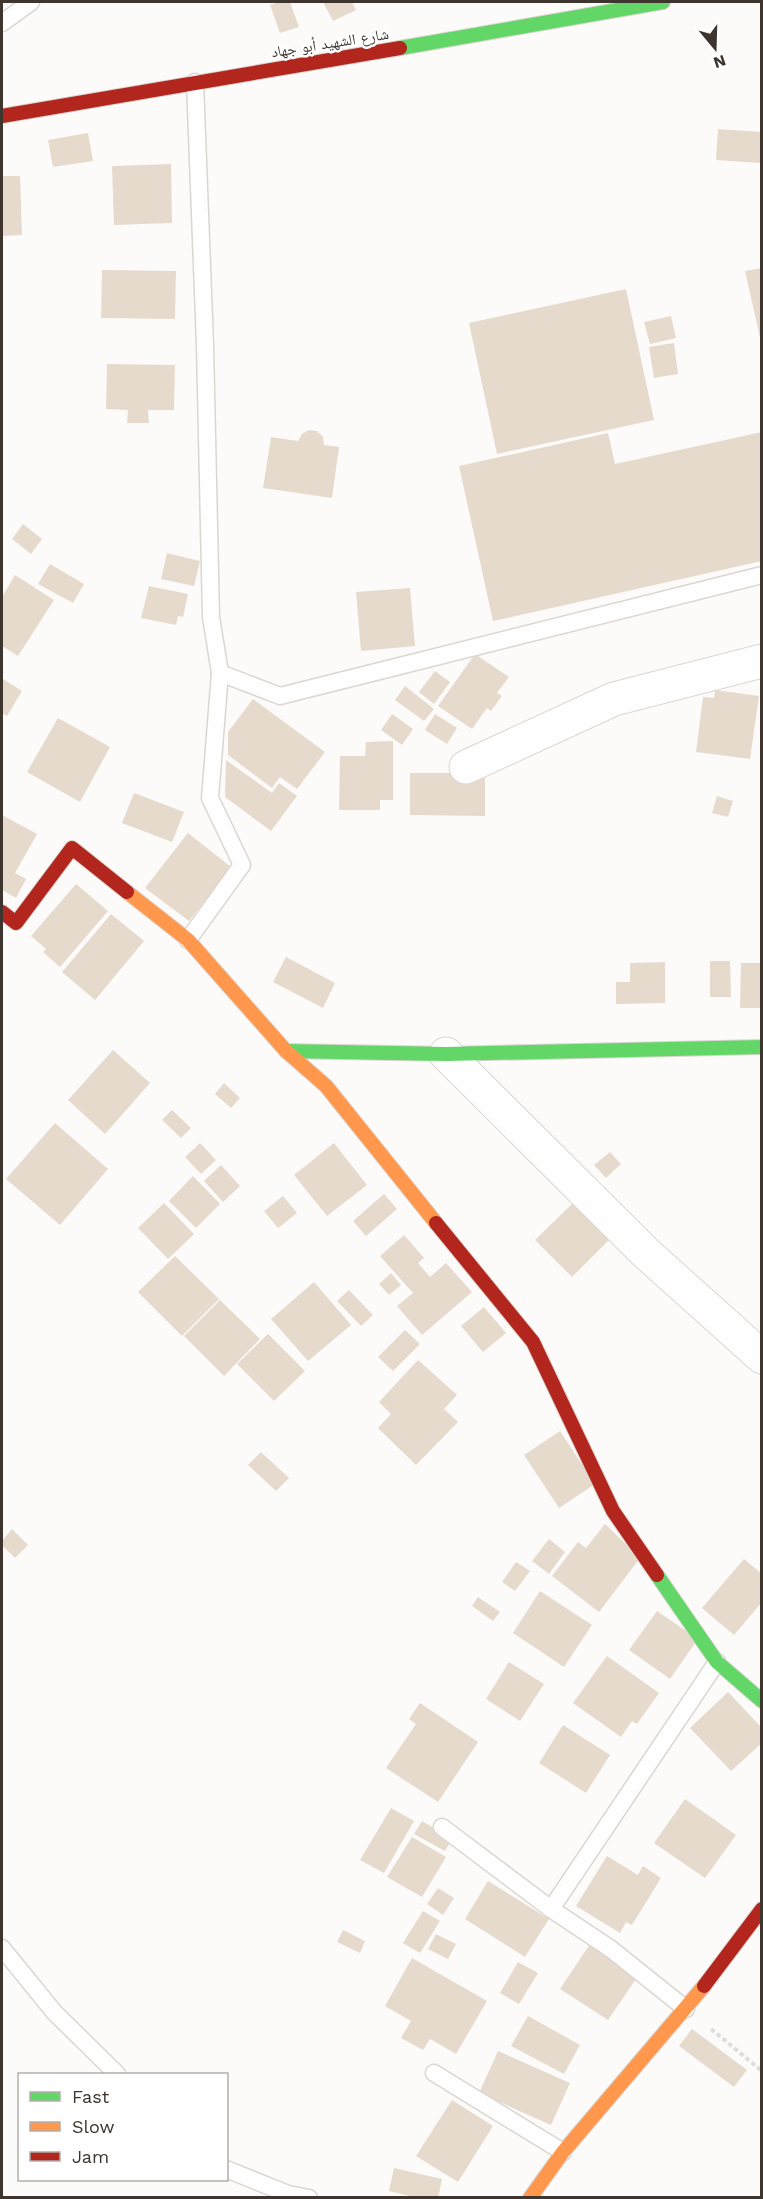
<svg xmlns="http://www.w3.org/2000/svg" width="763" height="2199" viewBox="0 0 763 2199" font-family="'Work Sans','Noto Naskh Arabic',sans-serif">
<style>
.building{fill:#e6dacd}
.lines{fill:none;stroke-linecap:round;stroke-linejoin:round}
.lane-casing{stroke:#dad6d1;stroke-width:19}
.street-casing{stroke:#dad6d1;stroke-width:35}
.fast-casing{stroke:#dad6d1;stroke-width:16}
.slow-casing{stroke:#dad6d1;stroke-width:16}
.jam-casing{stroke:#dad6d1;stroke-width:16}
.path{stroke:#dedddd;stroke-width:4;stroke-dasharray:4.5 3;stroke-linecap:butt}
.lane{stroke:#fffefe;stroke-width:16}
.street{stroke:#fffefe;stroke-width:33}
.fast{stroke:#63d668;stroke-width:14}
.slow{stroke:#ff974d;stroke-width:14}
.jam{stroke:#b3261e;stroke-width:14}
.labels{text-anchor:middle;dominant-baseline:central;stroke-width:5;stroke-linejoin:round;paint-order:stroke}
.street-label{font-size:15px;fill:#3d352e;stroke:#fff}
</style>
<rect width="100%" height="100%" fill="#fdfbf9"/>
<g class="building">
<polygon points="279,2 290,2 299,27 280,33 270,5"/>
<polygon points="323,2 352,2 356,10 333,21"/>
<polygon points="718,129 762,132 760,163 716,160"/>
<polygon points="88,133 93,161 53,167 48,140"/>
<polygon points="171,164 172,223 114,225 112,166"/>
<polygon points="2,176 20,176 22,235 2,236"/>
<polygon points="762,268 762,342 761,342 745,271"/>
<polygon points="102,270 176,271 175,319 101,318"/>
<polygon points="626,289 654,420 497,454 469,323"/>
<polygon points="671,316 676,338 650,344 644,322"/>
<polygon points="674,343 678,374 654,378 649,347"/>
<polygon points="107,364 175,365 174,410 148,410 149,423 127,423 128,410 106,409"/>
<polygon points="309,430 317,431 323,437 324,445 339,447 332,498 263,488 271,437 298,441 302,434"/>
<polygon points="762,432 762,561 493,621 459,466 608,433 615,464"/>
<polygon points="23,524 42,539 31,554 12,539"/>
<polygon points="167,553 200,561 194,586 161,579"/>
<polygon points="50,564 84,584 73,603 38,584"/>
<polygon points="15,575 54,600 18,656 2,646 2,597"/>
<polygon points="149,586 188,594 183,617 178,616 176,625 141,618"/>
<polygon points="410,588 415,646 361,651 356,592"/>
<polygon points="475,654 509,677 497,693 502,696 491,711 487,708 472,729 438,706"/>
<polygon points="435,671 450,682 434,704 419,692"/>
<polygon points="3,679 22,691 7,716 2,713"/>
<polygon points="405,686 434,709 424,721 395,700"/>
<polygon points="715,690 759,696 750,759 696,752 703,697 714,698"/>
<polygon points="253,699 325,752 297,789 280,777 272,788 228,755 228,732"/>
<polygon points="392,714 413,729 402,745 381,730"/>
<polygon points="435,714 457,728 447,744 425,730"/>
<polygon points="58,718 110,747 80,802 27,772"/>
<polygon points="393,741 393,800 380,800 380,810 339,810 340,756 365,756 366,742"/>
<polygon points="226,760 272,793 279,783 297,796 271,831 225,797"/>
<polygon points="410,773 485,773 485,816 410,815"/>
<polygon points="134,793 184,812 172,842 122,823"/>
<polygon points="717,796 733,801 728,817 712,813"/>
<polygon points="2,815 37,834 15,873 26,879 16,898 2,890"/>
<polygon points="188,833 231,867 189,921 145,888"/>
<polygon points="76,884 108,911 60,967 43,952 46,949 31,936"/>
<polygon points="111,914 144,941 95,1000 62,972"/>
<polygon points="286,957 335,983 323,1008 273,982"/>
<polygon points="710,961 730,961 731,997 710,997"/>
<polygon points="665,962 665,1003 616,1004 616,982 630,982 630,963"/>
<polygon points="741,963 762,963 762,1008 740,1008"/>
<polygon points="113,1050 150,1083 105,1134 68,1100"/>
<polygon points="224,1083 240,1098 231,1108 215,1094"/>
<polygon points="172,1110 191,1128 181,1138 162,1120"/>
<polygon points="55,1123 108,1169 60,1225 6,1179"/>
<polygon points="200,1143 216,1160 201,1174 185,1157"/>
<polygon points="334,1143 367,1185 327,1216 294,1175"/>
<polygon points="610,1152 621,1164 606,1178 594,1165"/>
<polygon points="221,1165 240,1186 223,1202 204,1181"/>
<polygon points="193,1176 220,1204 196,1228 169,1201"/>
<polygon points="384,1194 397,1209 366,1236 353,1221"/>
<polygon points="283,1196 297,1213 278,1228 264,1211"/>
<polygon points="575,1201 611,1238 572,1277 535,1240"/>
<polygon points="164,1203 194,1234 168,1259 138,1228"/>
<polygon points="404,1235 424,1258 418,1263 430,1277 446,1263 472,1292 422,1335 397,1306 413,1293 380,1256"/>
<polygon points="175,1256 219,1299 182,1336 138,1292"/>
<polygon points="391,1273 401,1285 389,1295 379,1284"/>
<polygon points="314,1282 351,1325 308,1361 271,1319"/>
<polygon points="349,1290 373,1315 361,1326 337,1301"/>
<polygon points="220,1300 260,1339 224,1376 184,1336"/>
<polygon points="484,1307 506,1333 483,1352 461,1326"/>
<polygon points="405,1330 420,1344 393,1371 378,1357"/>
<polygon points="268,1334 305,1371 274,1401 237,1364"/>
<polygon points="418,1360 457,1395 444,1409 458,1422 416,1465 378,1428 391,1414 379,1402"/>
<polygon points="560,1431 595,1484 559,1508 524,1455"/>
<polygon points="261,1452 289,1478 276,1491 248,1465"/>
<polygon points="605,1524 640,1558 599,1612 552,1576 578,1542 586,1548"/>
<polygon points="12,1529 28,1545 15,1558 2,1545 2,1541"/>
<polygon points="549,1539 565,1552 549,1574 532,1561"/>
<polygon points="744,1559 762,1574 762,1602 734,1635 702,1608"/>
<polygon points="516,1562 530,1571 515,1591 502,1582"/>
<polygon points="540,1591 592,1625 564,1667 513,1633"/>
<polygon points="478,1597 500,1612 493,1621 472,1606"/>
<polygon points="657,1611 698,1639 670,1679 629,1650"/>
<polygon points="607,1656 659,1693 637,1724 632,1721 621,1737 573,1703"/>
<polygon points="509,1662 544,1684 520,1721 486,1699"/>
<polygon points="728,1692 762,1728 762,1743 731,1771 690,1728"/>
<polygon points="420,1703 478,1742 438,1802 386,1768 416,1724 409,1719"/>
<polygon points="563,1725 610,1755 586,1793 539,1763"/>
<polygon points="685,1799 736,1835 705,1878 654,1843"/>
<polygon points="391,1808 414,1821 384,1873 360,1860"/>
<polygon points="422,1821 452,1839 445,1851 414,1834"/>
<polygon points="412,1837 446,1857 422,1897 387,1877"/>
<polygon points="607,1856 638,1875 643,1866 661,1878 632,1925 626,1922 620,1933 576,1906"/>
<polygon points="488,1881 549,1919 525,1957 465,1919"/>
<polygon points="438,1888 454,1898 443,1915 427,1904"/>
<polygon points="423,1911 440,1921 420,1953 403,1943"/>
<polygon points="343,1930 365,1941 360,1953 337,1942"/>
<polygon points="436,1934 456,1944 448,1959 428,1949"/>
<polygon points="590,1944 638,1976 608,2020 560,1989"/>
<polygon points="412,1958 487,2001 456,2054 430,2039 423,2050 401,2038 411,2021 385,2006"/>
<polygon points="518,1962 538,1973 519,2004 500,1993"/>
<polygon points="528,2016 580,2045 564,2074 511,2046"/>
<polygon points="692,2029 747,2070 734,2087 679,2046"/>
<polygon points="498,2051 570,2083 551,2125 479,2093"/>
<polygon points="452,2100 493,2126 458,2182 416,2156"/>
<polygon points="394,2168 442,2179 438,2198 418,2198 389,2191"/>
</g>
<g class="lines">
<g class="lane-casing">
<g id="lane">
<polyline points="2,23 31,2"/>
<polyline points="220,673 280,696 762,575"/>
<polyline points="188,940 242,865 210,798 220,673 211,617 205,345 195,82"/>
<polyline points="442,1827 551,1909 611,1949 686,2009"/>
<polyline points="551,1909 717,1662"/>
<polyline points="2,1948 54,2012 117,2074"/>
<polyline points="434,2073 563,2152"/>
<polyline points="226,2169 288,2194 309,2198"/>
</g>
</g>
<g class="street-casing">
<g id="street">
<polyline points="466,767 614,699 762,661"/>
<polyline points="446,1054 646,1253 762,1357"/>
</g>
</g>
<g class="fast-casing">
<g id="fast">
<polyline points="400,48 663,2"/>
<polyline points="286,1051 446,1054 762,1047"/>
<polyline points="657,1575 717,1662 762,1701"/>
</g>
</g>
<g class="slow-casing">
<g id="slow">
<polyline points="127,892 188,940 286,1051 326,1086 436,1223"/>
<polyline points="530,2198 563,2152 704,1986"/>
</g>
</g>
<g class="jam-casing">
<g id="jam">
<polyline points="2,116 400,48"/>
<polyline points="2,912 16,923 72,848 127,892"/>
<polyline points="436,1223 533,1342 613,1511 657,1575"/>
<polyline points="704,1986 762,1909"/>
</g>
</g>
<polyline class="path" points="711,2029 762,2071"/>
<use href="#lane" class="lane"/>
<use href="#street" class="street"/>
<use href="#fast" class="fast"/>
<use href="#slow" class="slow"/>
<use href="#jam" class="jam"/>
</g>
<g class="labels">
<g class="street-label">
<text transform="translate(330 43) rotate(-9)">شارع الشهيد أبو جهاد</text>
</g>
</g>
<rect width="763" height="2199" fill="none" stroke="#3d352e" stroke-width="6"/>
<rect x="18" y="2073" width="210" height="108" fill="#ffffff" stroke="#b1aeab" stroke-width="1.5"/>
<rect x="30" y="2092" width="30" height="9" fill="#63d668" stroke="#b1aeab" stroke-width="1.5"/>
<text x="72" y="2103" font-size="18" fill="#3d352e">Fast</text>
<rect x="30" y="2122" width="30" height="9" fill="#ff974d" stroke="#b1aeab" stroke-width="1.5"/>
<text x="72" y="2133" font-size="18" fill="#3d352e">Slow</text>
<rect x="30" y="2152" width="30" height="9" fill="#b3261e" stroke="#b1aeab" stroke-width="1.5"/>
<text x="72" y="2163" font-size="18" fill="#3d352e">Jam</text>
<g transform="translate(715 48) rotate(161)" stroke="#ffffff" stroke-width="4.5" paint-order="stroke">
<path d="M0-4.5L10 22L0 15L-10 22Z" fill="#3d352e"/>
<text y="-9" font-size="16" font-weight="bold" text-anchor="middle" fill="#3d352e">N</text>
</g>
</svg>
